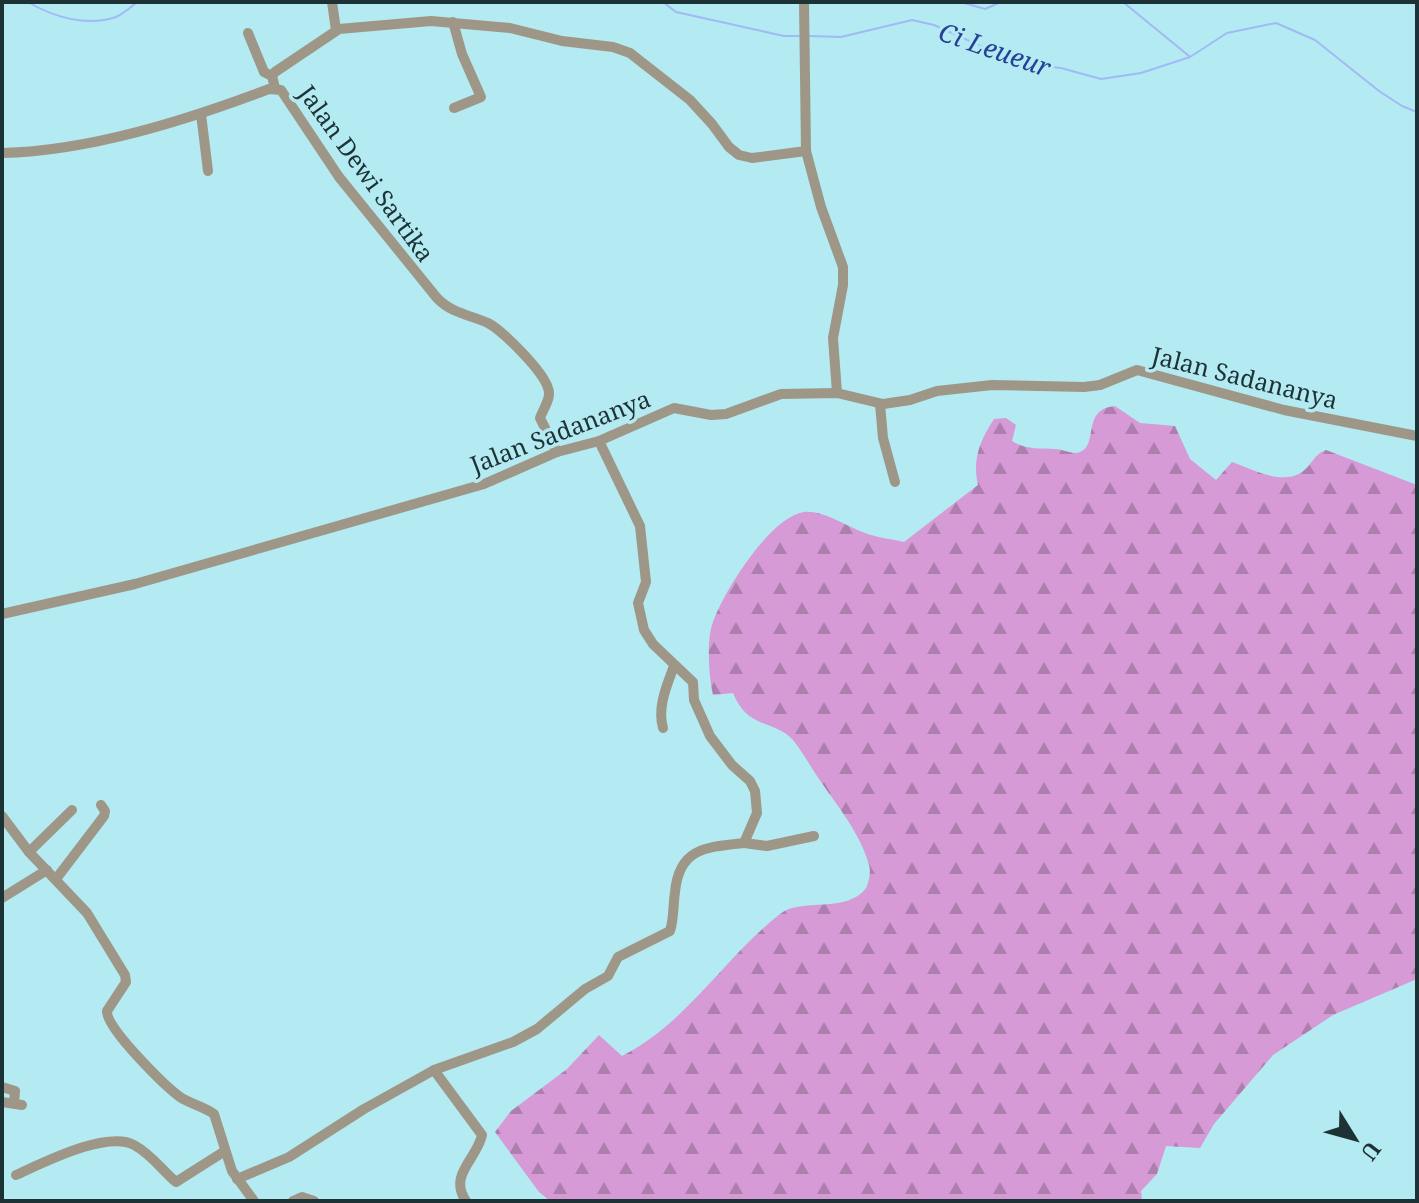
<svg xmlns="http://www.w3.org/2000/svg" width="1419" height="1203" viewBox="0 0 1419 1203" font-family="'Noto Serif',serif">
<style>
.forest{fill:url(#forest-firs)}
.lines{fill:none;stroke-linecap:round;stroke-linejoin:round}
.stream{stroke:#a1baf6;stroke-width:2}
.minor{stroke:#9e9787;stroke-width:10}
.labels{text-anchor:middle;dominant-baseline:central;stroke-width:7;stroke-linejoin:round;paint-order:stroke}
.street-label{font-size:24px;fill:#1d3235;stroke:#b4eaf1}
.water-label{font-size:26px;font-style:italic;fill:#264195;stroke:#b4eaf1}
</style>
<defs>
<pattern id="forest-firs" width="22" height="20" patternUnits="userSpaceOnUse" patternTransform="scale(2)"><rect width="22" height="20" fill="#d69ad6"/><path d="M5 1l3.5 6h-7zM16 11l3.5 6h-7z" fill="#ad7eae"/></pattern>
</defs>
<rect width="100%" height="100%" fill="#b4eaf1"/>
<path class="forest" d="M 1115,406 L 1140,423 L 1175,426 L 1190,459 L 1216,480 L 1232,462 C 1253,469 1281,486 1302,472 C 1312,465 1314,454 1326,450 L 1417,485 L 1417,979 L 1333,1015 L 1273,1055 L 1214,1124 L 1200,1148 L 1166,1146 L 1157,1174 L 1141,1191 L 1142,1201 L 550,1201 L 539,1192 L 495,1132 L 511,1111 L 567,1069 L 599,1035 L 622,1056 C 687,1023 724,958 780,914 C 801,897 847,914 866,888 C 869,883 871,870 869,865 C 860,832 835,803 817,776 C 809,764 802,751 793,740 C 774,719 748,730 733,693 L 713,695 C 709,677 706,640 713,622 C 724,591 770,517 804,512 C 825,510 848,528 868,534 C 879,538 892,539 904,542 L 978,485 C 972,459 980,441 994,419 L 1006,418 L 1016,425 L 1012,441 C 1026,450 1038,448 1055,449 C 1063,449 1072,455 1080,452 C 1099,445 1081,409 1115,406 Z"/>
<g class="lines">
<g class="stream">
<path d="M 28,2 C 53,17 87,27 116,17 C 123,14 131,7 137,2"/>
<polyline points="663,2 676,12 784,36 799,36"/>
<polyline points="961,2 985,9 1001,2"/>
<polyline points="1123,2 1189,56"/>
<polyline points="809,36 841,37 912,20 934,25 1021,64 1061,68 1101,79 1141,73 1190,57 1227,33 1276,23 1315,40 1379,91 1402,106 1417,112"/>
</g>
<g class="minor">
<polyline points="332,2 336,30"/>
<polyline points="804,2 806,151 821,207 843,267 843,285 833,338 837,393"/>
<polyline points="453,22 462,54 481,97 454,108"/>
<polyline points="248,33 264,72 272,76"/>
<polyline points="275,88 272,76 275,72 339,29 431,21 510,28 562,41 613,47 630,53 690,100 712,124 729,147 739,155 752,158 806,151"/>
<polyline points="201,114 208,171"/>
<path d="M 2,153 C 90,151 187,120 269,89 L 281,90 L 339,177 L 437,298 C 451,313 470,315 488,323 C 503,331 543,371 548,388 C 552,398 543,409 540,418 L 557,452"/>
<polyline points="880,404 883,438 895,482"/>
<polyline points="2,614 135,584 484,484 557,452 599,441 674,408 711,415 726,414 781,394 837,393 883,404 910,400 937,391 992,385 1084,387 1100,385 1137,370 1284,410 1417,436"/>
<path d="M 663,728 C 657,707 667,685 674,666"/>
<path d="M 2,816 L 29,852 L 87,913 L 125,975 L 126,982 L 107,1011 C 106,1028 164,1085 180,1097 C 191,1104 204,1107 214,1114 L 232,1171 L 254,1201"/>
<polyline points="744,843 767,846 814,836"/>
<polyline points="29,852 72,810"/>
<polyline points="56,879 104,816 105,811 101,805"/>
<polyline points="2,898 47,870"/>
<path d="M 434,1070 L 482,1135 C 477,1159 448,1175 466,1201"/>
<polyline points="2,1087 15,1091 14,1103"/>
<polyline points="2,1102 22,1105"/>
<path d="M 16,1175 C 43,1163 107,1130 134,1145 C 151,1154 162,1170 176,1182 L 225,1151"/>
<path d="M 237,1179 L 289,1157 L 364,1109 L 434,1070 L 513,1042 L 537,1029 L 585,989 L 608,976 L 618,957 L 670,931 C 674,919 673,905 675,892 C 679,848 706,847 744,843 L 757,813 L 755,791 L 750,781 L 732,765 L 710,736 L 694,700 L 693,682 L 653,644 L 644,630 L 638,603 L 646,582 L 640,526 L 599,441"/>
<polyline points="293,1201 302,1197 314,1201"/>
</g>
</g>
<g class="labels">
<g class="street-label">
<text transform="translate(367 173) rotate(54)">Jalan Dewi Sartika</text>
<text transform="translate(1245 377) rotate(14)">Jalan Sadananya</text>
<text transform="translate(560 431) rotate(-21)">Jalan Sadananya</text>
</g>
<g class="water-label">
<text transform="translate(995 49) rotate(19)">Ci Leueur</text>
</g>
</g>
<rect width="1419" height="1203" fill="none" stroke="#1d3235" stroke-width="8"/>
<g transform="translate(1355 1139) rotate(127)" stroke="#b4eaf1" stroke-width="6" paint-order="stroke">
<path d="M0-6L14 30L0 20L-14 30Z" fill="#1d3235"/>
<text y="-12" font-size="22" font-weight="bold" text-anchor="middle" fill="#1d3235">U</text>
</g>
</svg>
